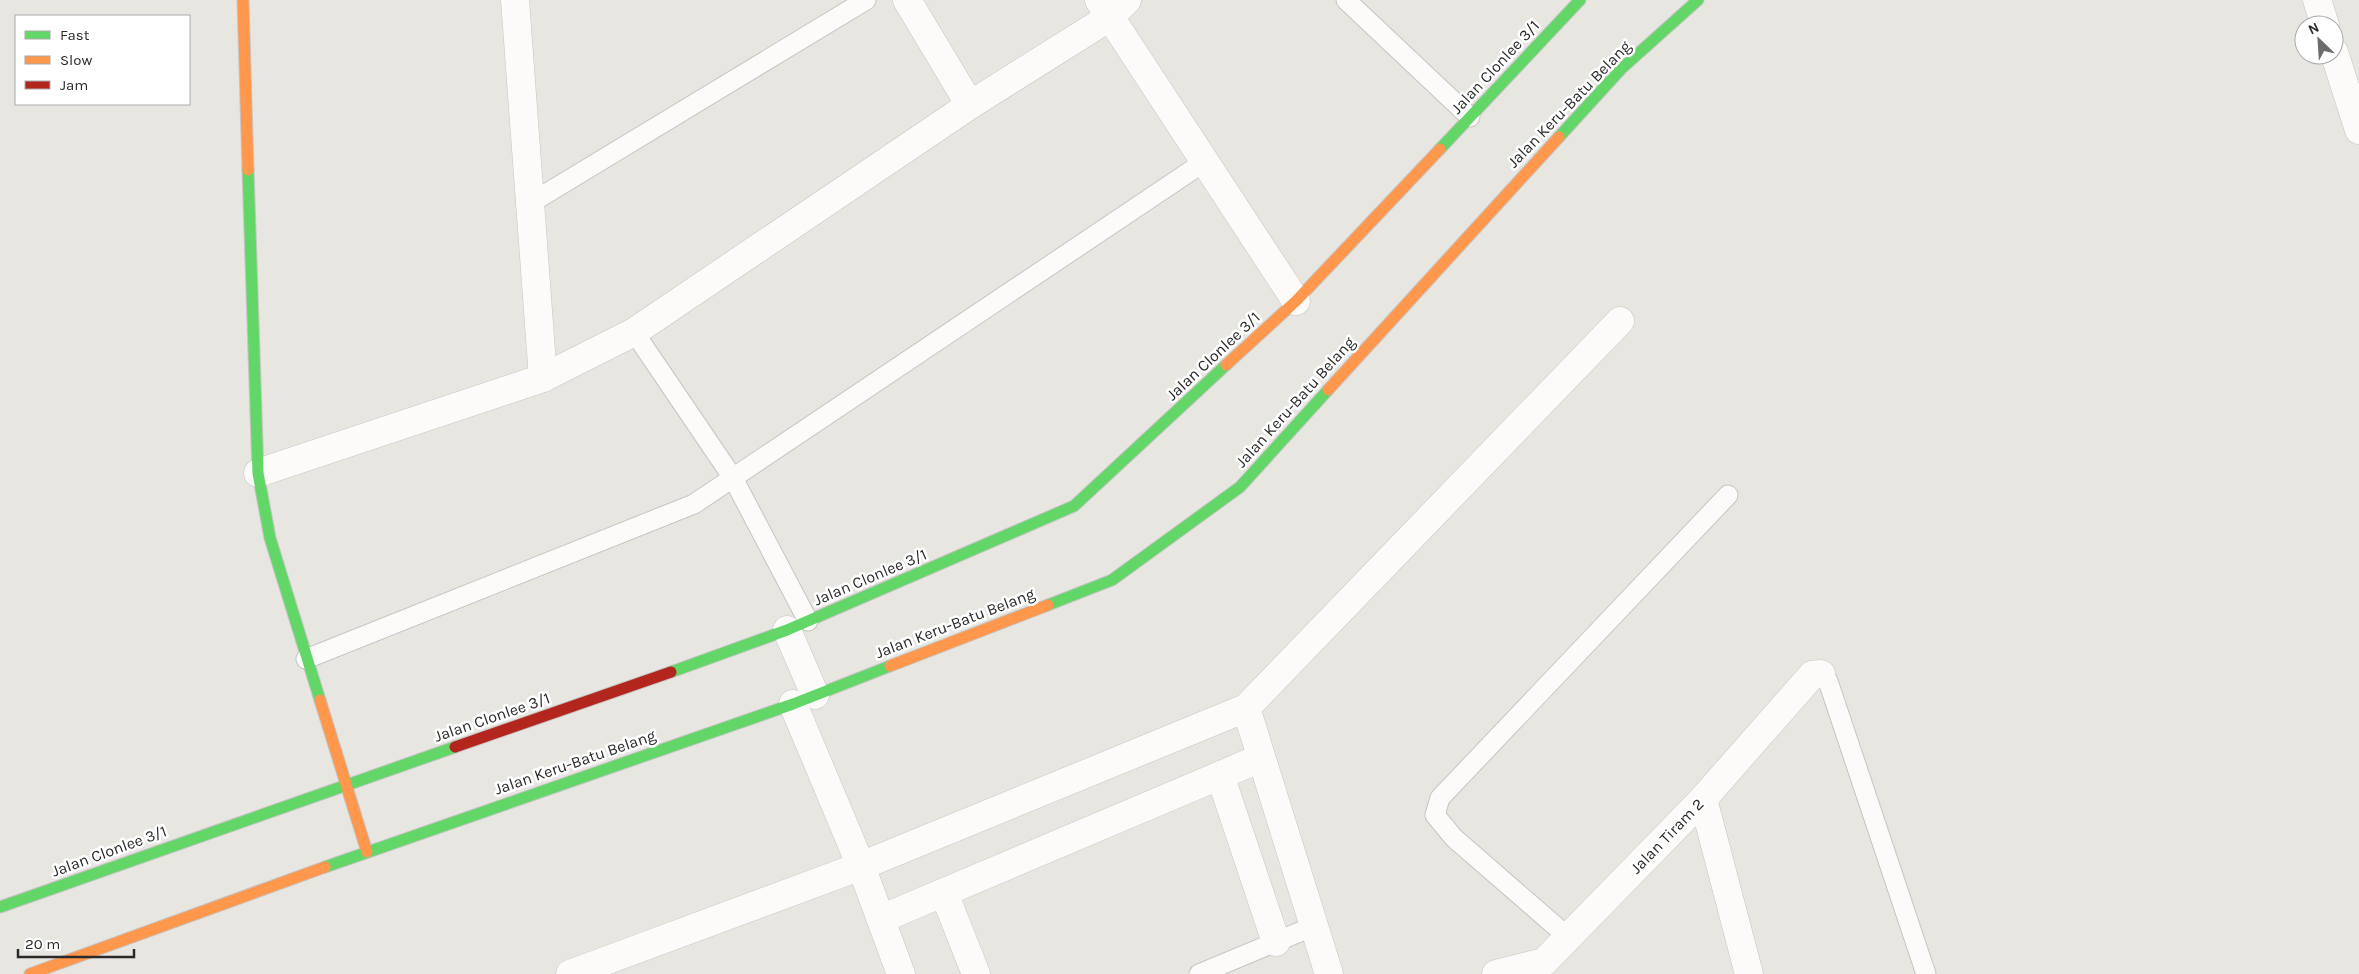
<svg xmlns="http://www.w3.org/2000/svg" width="2359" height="974" viewBox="0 0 2359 974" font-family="Karla,sans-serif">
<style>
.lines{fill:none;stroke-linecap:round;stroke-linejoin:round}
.lane-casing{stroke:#c6c5c5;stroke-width:21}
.street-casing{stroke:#c6c5c5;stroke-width:29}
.fast-casing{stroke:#c6c5c5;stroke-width:13}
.slow-casing{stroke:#c6c5c5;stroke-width:13}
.jam-casing{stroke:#c6c5c5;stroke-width:13}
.lane{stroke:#fcfbfa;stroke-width:19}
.street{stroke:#fcfbfa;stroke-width:28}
.fast{stroke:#63d668;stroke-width:11}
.slow{stroke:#ff974d;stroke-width:11}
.jam{stroke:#b3261e;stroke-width:11}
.labels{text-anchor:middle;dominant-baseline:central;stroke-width:5;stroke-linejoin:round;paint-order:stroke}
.street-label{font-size:16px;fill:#2a2a2a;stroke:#fff}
</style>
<rect width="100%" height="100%" fill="#e8e6e0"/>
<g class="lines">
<g class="lane-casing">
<g id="lane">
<polyline points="1346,0 1470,117"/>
<polyline points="529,204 866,0"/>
<polyline points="634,332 733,478 808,621"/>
<polyline points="306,659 694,504 1204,162"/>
<polyline points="1821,674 1828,681 1926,974"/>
<polyline points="1568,937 1454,838 1435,815 1440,798 1728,495"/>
<polyline points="1199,974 1314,926"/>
</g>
</g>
<g class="street-casing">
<g id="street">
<polyline points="515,0 543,378"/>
<polyline points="907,0 970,105"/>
<polyline points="1099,0 1296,301"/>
<polyline points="2317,0 2325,25"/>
<polyline points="2334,52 2359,130"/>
<polyline points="258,473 543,378 634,332 970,105 1110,17 1127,0"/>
<polyline points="787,630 815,695"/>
<polyline points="793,704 861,866 901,974"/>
<polyline points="1246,708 1620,321"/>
<polyline points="1220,775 1276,942"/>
<polyline points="1703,799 1749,974"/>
<polyline points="944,893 976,974"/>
<polyline points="881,919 1261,758"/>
<polyline points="570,974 861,866 1246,708 1329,974"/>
<polyline points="1496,974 1544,962 1703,799 1812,675 1821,674"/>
</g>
</g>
<g class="fast-casing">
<g id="fast">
<polyline points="1559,137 1621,69 1698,0"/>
<polyline points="1440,149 1580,0"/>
<polyline points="248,170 258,473 270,538 320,700"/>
<polyline points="1048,605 1112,580 1240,487 1328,390"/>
<polyline points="671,672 787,630 1074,506 1226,365"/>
<polyline points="325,867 793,704 890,666"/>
<polyline points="0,907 455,747"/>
</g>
</g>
<g class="slow-casing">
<g id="slow">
<polyline points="243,0 248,170"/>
<polyline points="1226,365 1296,301 1440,149"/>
<polyline points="1328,390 1559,137"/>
<polyline points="890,666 1048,605"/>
<polyline points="320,700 367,852"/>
<polyline points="30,974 325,867"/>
</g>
</g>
<g class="jam-casing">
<polyline id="jam" points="455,747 671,672"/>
</g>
<use href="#lane" class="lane"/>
<use href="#street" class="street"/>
<use href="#fast" class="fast"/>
<use href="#slow" class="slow"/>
<use href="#jam" class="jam"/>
</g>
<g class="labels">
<g class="street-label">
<text transform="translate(1495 67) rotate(-47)">Jalan Clonlee 3/1</text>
<text transform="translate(1569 104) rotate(-46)">Jalan Keru-Batu Belang</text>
<text transform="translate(1213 356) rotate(-43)">Jalan Clonlee 3/1</text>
<text transform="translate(1295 402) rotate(-48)">Jalan Keru-Batu Belang</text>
<text transform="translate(870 577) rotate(-23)">Jalan Clonlee 3/1</text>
<text transform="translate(955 623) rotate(-21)">Jalan Keru-Batu Belang</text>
<text transform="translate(492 717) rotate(-19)">Jalan Clonlee 3/1</text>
<text transform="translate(575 762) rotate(-19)">Jalan Keru-Batu Belang</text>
<text transform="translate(1667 836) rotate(-46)">Jalan Tiram 2</text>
<text transform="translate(109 851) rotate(-20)">Jalan Clonlee 3/1</text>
</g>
</g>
<rect x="15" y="15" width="175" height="90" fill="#ffffff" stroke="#aaaaaa"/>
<rect x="25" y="31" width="25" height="8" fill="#63d668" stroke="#aaaaaa"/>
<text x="60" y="40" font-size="15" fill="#2a2a2a">Fast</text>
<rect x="25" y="56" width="25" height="8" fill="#ff974d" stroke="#aaaaaa"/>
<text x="60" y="65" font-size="15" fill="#2a2a2a">Slow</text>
<rect x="25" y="81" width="25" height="8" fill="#b3261e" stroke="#aaaaaa"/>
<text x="60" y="90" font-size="15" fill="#2a2a2a">Jam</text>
<g transform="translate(2319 40) rotate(335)"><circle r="24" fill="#ffffff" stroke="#aaaaaa"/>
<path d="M0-4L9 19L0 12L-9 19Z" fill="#6c6c6a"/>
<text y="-8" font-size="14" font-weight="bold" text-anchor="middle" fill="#2a2a2a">N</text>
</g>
<path d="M18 949v8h116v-8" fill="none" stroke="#2a2a2a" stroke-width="2.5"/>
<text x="25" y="949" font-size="15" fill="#2a2a2a" stroke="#ffffff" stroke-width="4" paint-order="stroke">20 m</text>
</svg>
